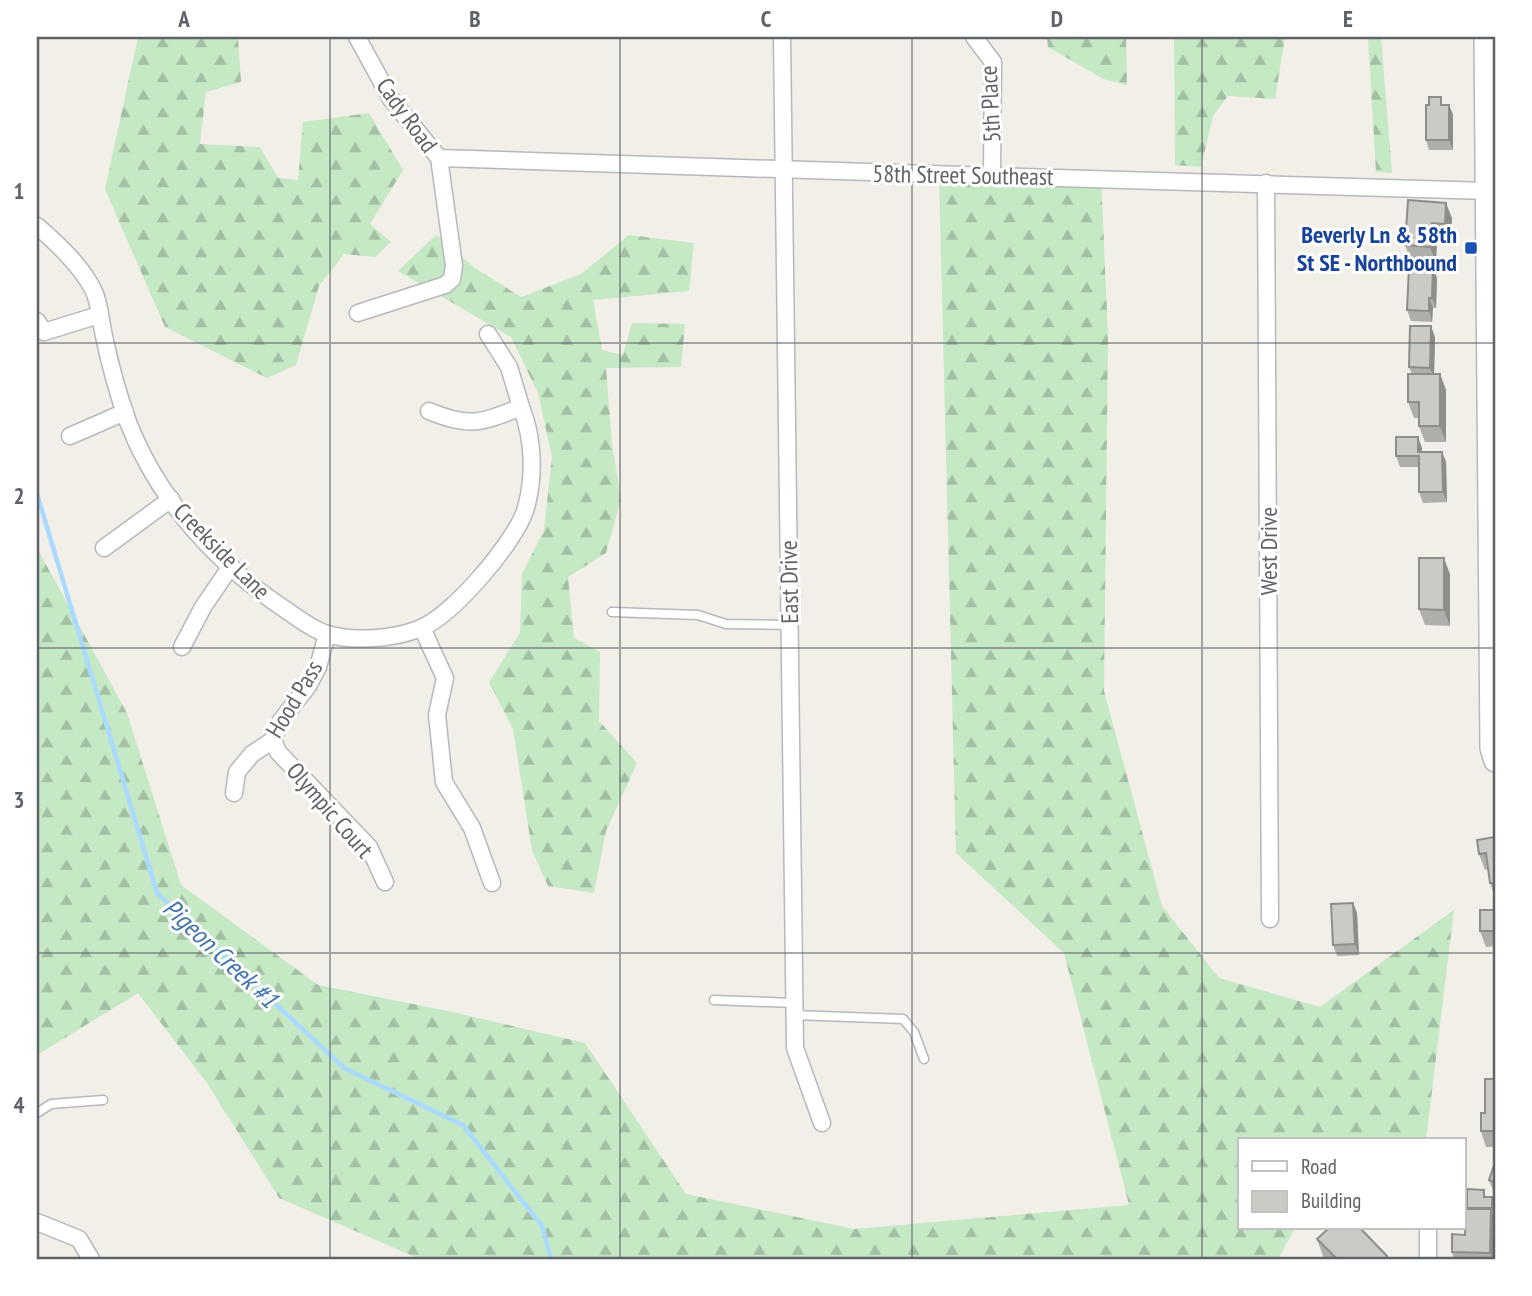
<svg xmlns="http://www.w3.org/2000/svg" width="1532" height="1296" viewBox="0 0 1532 1296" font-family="'PT Sans Narrow',sans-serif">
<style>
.forest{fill:url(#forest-firs)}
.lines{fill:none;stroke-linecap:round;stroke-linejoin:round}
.stream{stroke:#aadaff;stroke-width:4.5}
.service-casing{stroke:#b5b8bc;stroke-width:11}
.minor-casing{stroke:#b5b8bc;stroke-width:19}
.tertiary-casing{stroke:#b5b8bc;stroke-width:24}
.service{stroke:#fff;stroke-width:8}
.minor{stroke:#fff;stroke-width:16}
.tertiary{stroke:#fff;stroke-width:21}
.wall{fill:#afaea9}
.shaded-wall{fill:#8f8d8a}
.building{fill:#cccac5;stroke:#8f8d8a;stroke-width:2}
.grid{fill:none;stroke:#5f6368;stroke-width:2;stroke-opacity:0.55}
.transit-dot{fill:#1a4fb4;stroke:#fff;stroke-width:2.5}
.labels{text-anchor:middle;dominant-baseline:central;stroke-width:6;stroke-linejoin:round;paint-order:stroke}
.street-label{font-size:24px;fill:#5f6368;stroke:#fff}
.transit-label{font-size:24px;font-weight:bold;fill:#164399;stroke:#fff;text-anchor:end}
.water-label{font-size:26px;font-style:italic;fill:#4174aa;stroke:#fff}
.neatline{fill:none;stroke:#5f6368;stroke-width:2.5}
.grid-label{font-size:23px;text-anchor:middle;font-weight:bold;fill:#5f6368}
</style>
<defs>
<pattern id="forest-firs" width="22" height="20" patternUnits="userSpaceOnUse" patternTransform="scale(1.75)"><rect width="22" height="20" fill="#c5e8c5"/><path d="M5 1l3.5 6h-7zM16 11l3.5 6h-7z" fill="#a3c0a4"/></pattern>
</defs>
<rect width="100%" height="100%" fill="#f1efe8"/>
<g class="forest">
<polygon points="138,37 238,37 241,82 206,92 200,144 260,147 278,178 298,180 303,122 369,113 403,170 370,224 391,242 375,257 344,254 319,286 296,365 267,378 165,327 105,189"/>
<polygon points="1047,37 1126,37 1127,85 1103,79 1048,47"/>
<polygon points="1174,37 1285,37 1275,99 1228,96 1213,116 1201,167 1175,165"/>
<polygon points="1368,37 1381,37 1392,173 1376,172"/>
<polygon points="939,175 1101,177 1108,335 1104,691 1162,906 1219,978 1320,1007 1454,910 1426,1140 1240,1140 1240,1228 1295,1228 1278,1259 420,1259 279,1198 207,1083 138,993 37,1055 37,548 127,713 181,885 318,985 448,1011 585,1043 686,1194 854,1229 1129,1205 1064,953 956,853"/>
<polygon points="436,235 475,268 521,297 581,274 629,235 694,243 689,291 593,300 602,350 623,355 632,323 685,324 681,367 606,368 612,444 621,499 606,553 568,577 574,638 600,652 599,721 637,763 606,831 594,893 548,886 532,850 513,729 489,682 520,633 522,574 544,530 552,457 538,393 511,337 398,271"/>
</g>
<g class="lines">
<polyline class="stream" points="37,494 157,893 344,1068 463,1125 542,1226 551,1259"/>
<g class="service-casing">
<g id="service">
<polyline points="612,612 698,615 726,624 789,625"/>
<polyline points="714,1000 794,1003"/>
<polyline points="794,1015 903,1019 914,1032 924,1059"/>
<polyline points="37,1113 51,1104 103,1100"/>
</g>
</g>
<g class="minor-casing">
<g id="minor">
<polyline points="357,37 391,99 439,158 454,266 452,279 445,285 358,313"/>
<polyline points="782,37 795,1048 822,1123"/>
<polyline points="974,37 993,62 992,176"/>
<path d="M 439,158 C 789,172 1138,179 1488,191 L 1495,194"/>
<polyline points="1266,183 1270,919"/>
<path d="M 37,226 C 58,244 84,268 95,294 C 100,307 101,323 104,336 C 110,365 118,394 128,422 C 158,500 218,565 286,610 C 298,618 313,630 327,634 C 354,642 395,639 421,628 C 453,615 514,543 525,511 C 535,478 534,439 521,407 C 481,423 469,428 429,411"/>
<polyline points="37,321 44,332 99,315"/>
<polyline points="488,334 509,367 521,407"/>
<polyline points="70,436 125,412"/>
<polyline points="104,548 171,499"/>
<polyline points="422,628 445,678 437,715 444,782 472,828 492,883"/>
<polyline points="182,647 203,607 231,566"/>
<polyline points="273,740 278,752 369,847 385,882"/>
<polyline points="234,793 237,772 252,754 273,740 280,722 308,686 318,667 327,634"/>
<polyline points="37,1222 79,1239 91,1259"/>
<polyline points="1428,1259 1428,1228"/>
</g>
</g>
<g class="tertiary-casing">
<polyline id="tertiary" points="1485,37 1491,748 1495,761"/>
</g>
<use href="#service" class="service"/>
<use href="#minor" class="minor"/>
<use href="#tertiary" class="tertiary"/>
</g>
<g class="wall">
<polygon points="1444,105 1449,105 1453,115 1453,150 1429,150 1426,140"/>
<polygon points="1408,200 1452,218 1451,240 1437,239 1436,262 1411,261 1405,245"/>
<polygon points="1433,268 1437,278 1436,308 1433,308 1432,322 1411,321 1407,310"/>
<polygon points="1435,337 1434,374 1440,374 1446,390 1446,442 1425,442 1419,426 1419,418 1414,418 1408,402 1412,374 1409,367"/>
<polygon points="1422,448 1422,452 1442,452 1446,462 1447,502 1423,503 1419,492 1419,467 1400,467 1396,456"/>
<polygon points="1450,574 1450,626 1425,625 1419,609"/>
<polygon points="1495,837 1495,897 1490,883 1488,869 1485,870 1479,854"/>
<polygon points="1353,903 1357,913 1359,955 1337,956 1333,945"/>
<polygon points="1495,910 1495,946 1486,947 1480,931"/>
<polygon points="1495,1079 1495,1147 1486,1147 1481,1131"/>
<polygon points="1495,1162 1495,1196 1489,1180"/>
<polygon points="1487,1197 1495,1205 1495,1259 1454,1259 1452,1252 1465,1235 1467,1209"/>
<polygon points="1317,1239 1388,1259 1324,1259"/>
</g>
<g class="shaded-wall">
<polygon points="1449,105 1453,115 1453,150 1449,140"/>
<polygon points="1446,203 1452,218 1451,240 1445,224"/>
<polygon points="1432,223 1437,239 1436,262 1430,247"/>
<polygon points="1433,268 1437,278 1436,308 1432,298"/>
<polygon points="1429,298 1433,308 1432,322 1429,311"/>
<polygon points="1431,326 1435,337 1434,378 1430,368"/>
<polygon points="1440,374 1446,390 1446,442 1440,426"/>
<polygon points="1418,437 1422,448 1422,463 1418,452"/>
<polygon points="1442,452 1446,462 1447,502 1443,492"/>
<polygon points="1444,558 1450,574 1450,626 1444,610"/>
<polygon points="1353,903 1357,913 1359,955 1355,944"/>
<polygon points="1492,1197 1495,1205 1495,1217 1492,1208"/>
<polygon points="1491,1209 1495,1221 1495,1259 1493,1259 1490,1253"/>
</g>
<g class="building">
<polygon points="1429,97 1441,97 1441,105 1449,105 1449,140 1426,140 1426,105 1429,105"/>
<polygon points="1408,200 1446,203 1445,224 1432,223 1430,247 1405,245"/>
<polygon points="1409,267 1433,268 1432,298 1429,298 1429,311 1407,310"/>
<polygon points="1410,326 1431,326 1430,368 1409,367"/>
<polygon points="1408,374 1440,374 1440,426 1419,426 1419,402 1408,402"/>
<polygon points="1396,437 1418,437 1418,452 1442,452 1443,492 1419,492 1419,456 1396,456"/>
<polygon points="1419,558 1444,558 1444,610 1419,609"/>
<polygon points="1495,837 1495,883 1490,883 1486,853 1479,854 1477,840"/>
<polygon points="1353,903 1355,944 1333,945 1331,904"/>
<rect x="1480" y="910" width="15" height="21"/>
<polygon points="1485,1079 1495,1079 1495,1131 1481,1131 1481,1113 1485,1113"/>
<polygon points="1495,1162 1495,1182 1489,1180"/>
<polygon points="1467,1189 1484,1190 1484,1197 1492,1197 1492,1208 1467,1208"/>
<polygon points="1466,1209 1491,1209 1490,1253 1452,1252 1452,1234 1465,1235"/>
<polygon points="1329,1228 1360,1228 1387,1256 1387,1259 1337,1259 1317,1239"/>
</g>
<path class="grid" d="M 330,37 L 330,1259M 620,37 L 620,1259M 912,37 L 912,1259M 1202,37 L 1202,1259M 37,343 L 1495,343M 37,648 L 1495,648M 37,953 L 1495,953"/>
<rect class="transit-dot" x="1464" y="241" width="14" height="14" rx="3.5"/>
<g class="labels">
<g class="street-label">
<text transform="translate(990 104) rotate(-93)">5th Place</text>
<text transform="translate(407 115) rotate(54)">Cady Road</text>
<text transform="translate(963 175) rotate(1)">58th Street Southeast</text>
<text transform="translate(222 551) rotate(45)">Creekside Lane</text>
<text transform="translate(1268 551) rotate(-90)">West Drive</text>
<text transform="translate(789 582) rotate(-91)">East Drive</text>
<text transform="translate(294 699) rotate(-59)">Hood Pass</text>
<text transform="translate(330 810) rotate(49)">Olympic Court</text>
</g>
<g class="transit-label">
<text x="1457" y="234">Beverly Ln &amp; 58th<tspan x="1457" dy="28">St SE - Northbound</tspan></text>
</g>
<g class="water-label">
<text transform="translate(221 953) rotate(43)">Pigeon Creek #1</text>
</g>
</g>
<rect width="1532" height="1296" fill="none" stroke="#ffffff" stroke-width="77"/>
<rect x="1238" y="1138" width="228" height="91" fill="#ffffff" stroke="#bfc1c3" stroke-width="2"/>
<rect x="1252" y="1161" width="35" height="10" fill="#ffffff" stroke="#bfc1c3" stroke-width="2"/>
<text x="1301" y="1174" font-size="21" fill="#5f6368">Road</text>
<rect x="1252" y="1191" width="35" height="21" fill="#cccac5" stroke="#bfc1c3" stroke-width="2"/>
<text x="1301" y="1208" font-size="21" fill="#5f6368">Building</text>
<rect x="38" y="38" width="1456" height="1220" class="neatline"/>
<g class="grid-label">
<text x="184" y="27">A</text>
<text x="475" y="27">B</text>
<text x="766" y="27">C</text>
<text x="1057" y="27">D</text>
<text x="1348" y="27">E</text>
<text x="19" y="199">1</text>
<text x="19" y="504">2</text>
<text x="19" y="808">3</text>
<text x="19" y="1113">4</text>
</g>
</svg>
